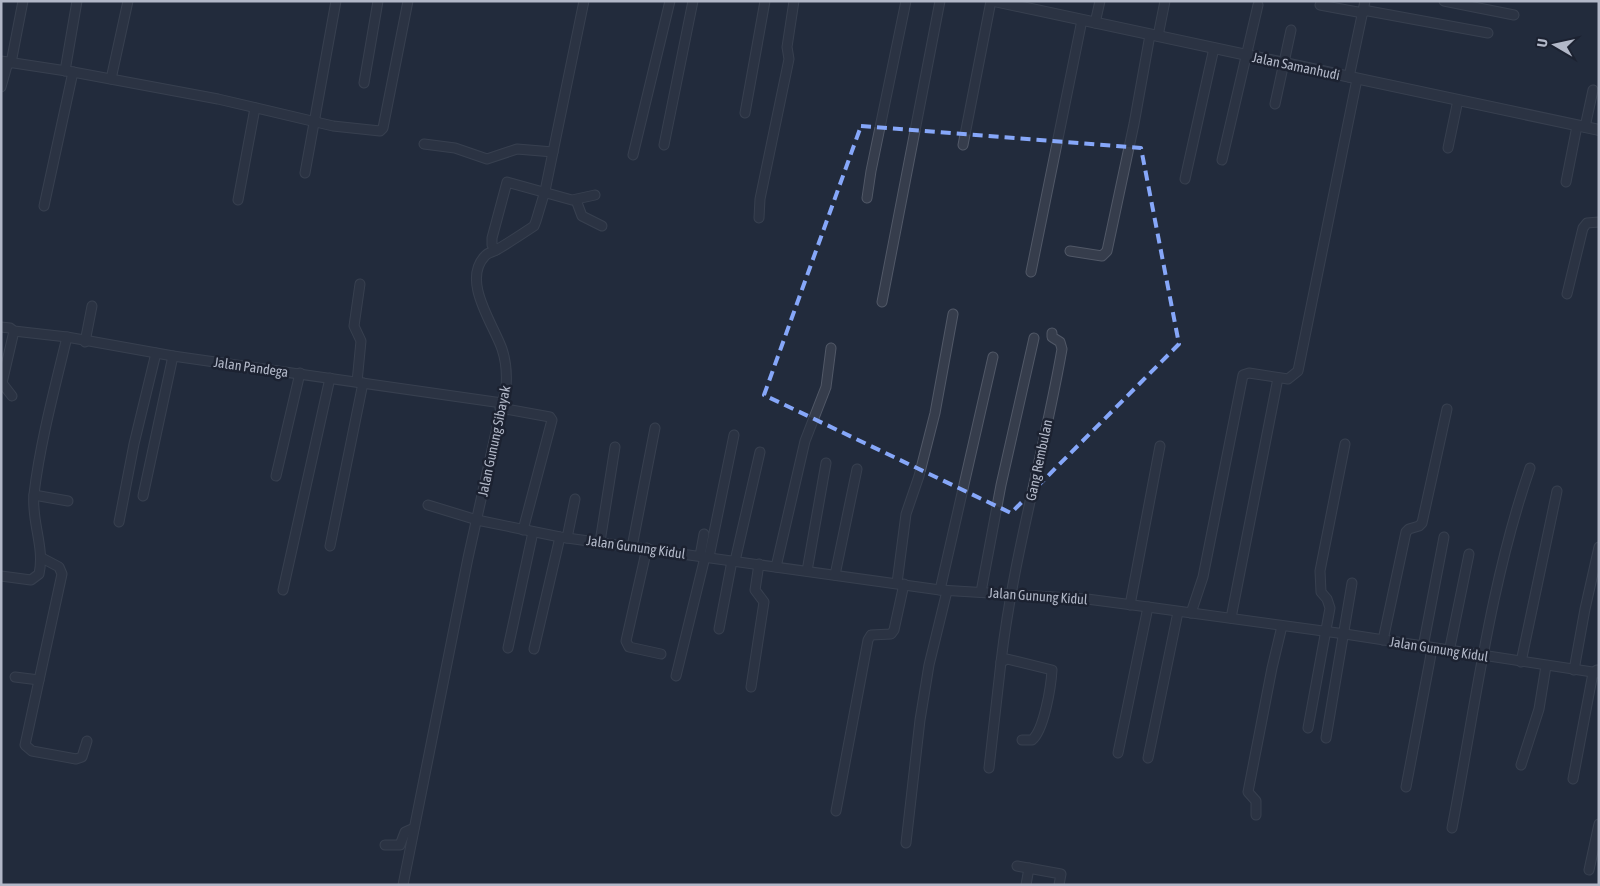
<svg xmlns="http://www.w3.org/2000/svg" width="1600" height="886" viewBox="0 0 1600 886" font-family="'Asap Condensed',sans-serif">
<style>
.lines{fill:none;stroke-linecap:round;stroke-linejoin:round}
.minor-casing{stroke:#515867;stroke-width:11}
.tertiary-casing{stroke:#515867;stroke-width:12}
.minor{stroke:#363d4c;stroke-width:9}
.tertiary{stroke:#363d4c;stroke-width:10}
.marked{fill:none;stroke:#86a7f9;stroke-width:4;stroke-dasharray:10 6;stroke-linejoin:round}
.labels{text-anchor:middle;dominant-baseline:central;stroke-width:5;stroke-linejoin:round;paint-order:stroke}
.street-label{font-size:14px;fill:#b2b8c8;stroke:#1c2231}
</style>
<rect width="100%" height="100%" fill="#222b3c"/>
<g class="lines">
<g class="minor-casing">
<g id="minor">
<polyline points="1444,1 1514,15"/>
<polyline points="1320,5 1363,13"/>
<polyline points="1363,10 1488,33"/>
<polyline points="1095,23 1100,1"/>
<polyline points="1158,36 1165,1"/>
<polyline points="1,61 73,72 218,99 333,126 380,131 383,128 408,1"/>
<polyline points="11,63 23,1"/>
<polyline points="65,71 77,1"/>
<polyline points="1349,77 1365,1"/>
<polyline points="111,79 128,1"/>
<polyline points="364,83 378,1"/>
<polyline points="1,87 8,62"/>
<polyline points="1275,104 1291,30"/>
<polyline points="745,113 765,1"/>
<polyline points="1585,127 1593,90"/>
<polyline points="424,144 455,148 487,159 517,149 553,152"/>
<polyline points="664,145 693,1"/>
<polyline points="963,145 991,1"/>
<polyline points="1448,148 1458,100"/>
<polyline points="633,155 670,1"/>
<polyline points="1222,160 1258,5"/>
<polyline points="305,173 336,1"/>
<polyline points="1185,179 1214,48"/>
<polyline points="1566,182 1577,126"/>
<polyline points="867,198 871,171 906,1"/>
<polyline points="238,200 255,108"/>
<polyline points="576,200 582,216 602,226"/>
<polyline points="44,206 73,72"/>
<polyline points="759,218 760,199 789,59 787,47 794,1"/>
<polyline points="496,250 492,245 492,238 507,182 572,200 595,195"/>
<polyline points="1070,251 1102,256 1107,251 1134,124 1150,35"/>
<polyline points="1031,272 1082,20"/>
<polyline points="1567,294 1583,228 1587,223 1599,222"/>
<polyline points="882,302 940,1"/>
<polyline points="1,327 10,328 14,331 67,337 173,356 502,403"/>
<polyline points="85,342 92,306"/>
<polyline points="357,382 361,341 354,326 360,284"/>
<polyline points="12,396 2,383 14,331"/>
<polyline points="500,408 550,417 552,420 523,530"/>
<polyline points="276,476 300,373"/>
<polyline points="34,495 68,501"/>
<polyline points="143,496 173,356"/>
<polyline points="428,505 477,520 560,537 940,590 1087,599 1148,607 1345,634 1599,673"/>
<polyline points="119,522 134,444 156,353"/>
<polyline points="567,538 575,499"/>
<polyline points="600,542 615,447"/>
<polyline points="330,546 363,383"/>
<polyline points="632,547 655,428"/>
<polyline points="647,548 626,641 629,647 661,654"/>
<polyline points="700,556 704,534"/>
<polyline points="709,557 734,435"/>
<polyline points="42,558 59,567 62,574 25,745 32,751 76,759 82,757 87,741"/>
<polyline points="735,561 760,452"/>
<polyline points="776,567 805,441 826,387 831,348"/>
<polyline points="807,571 826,463"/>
<polyline points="835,575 857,469"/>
<path d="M 1,576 L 31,580 L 39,574 C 45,547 31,521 34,494 C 40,443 55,387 67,337"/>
<polyline points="897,583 906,514 919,476 935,413 953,314"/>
<polyline points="283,590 330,378"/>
<polyline points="940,590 993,357"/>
<polyline points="981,592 1001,485 1034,338"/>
<polyline points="1130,605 1160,446"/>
<polyline points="1191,613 1203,577 1243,375 1249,373 1288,379 1298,371 1357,79"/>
<polyline points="1231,618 1278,378"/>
<polyline points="719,629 732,561"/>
<polyline points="1383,640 1406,532 1409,529 1419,526 1422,523 1447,409"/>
<polyline points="1423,647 1444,537"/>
<polyline points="508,648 533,532"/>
<polyline points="534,649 560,537"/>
<polyline points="1449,652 1469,554"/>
<polyline points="1521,662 1557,491"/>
<polyline points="1574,670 1585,609 1599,547"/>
<polyline points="676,676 705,557"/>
<polyline points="15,677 39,680"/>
<polyline points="751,687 764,602 755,590 759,564"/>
<polyline points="1308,728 1330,608 1327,599 1321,592 1320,571 1345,444"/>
<polyline points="1326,738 1352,583"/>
<path d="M 1022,740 L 1032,740 C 1044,730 1051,687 1052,670 L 1007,659 L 1001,662 C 1013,557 1044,453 1062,349 L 1060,342 L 1052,337 L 1052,333"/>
<polyline points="1118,753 1148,607"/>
<polyline points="1148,758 1178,612"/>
<polyline points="1521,765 1539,709 1546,666"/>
<polyline points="989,768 1001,662"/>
<polyline points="1573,779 1593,673 1597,670"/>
<polyline points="1406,787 1432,649"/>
<polyline points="836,811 868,640 871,635 891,634 894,630 904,584"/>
<polyline points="1256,815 1256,801 1248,792 1272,668 1282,626"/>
<path d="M 1452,828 C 1475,709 1490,583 1530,468"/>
<polyline points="906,843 920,720 929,665 947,591"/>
<polyline points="385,845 400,845 405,832 414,828"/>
<polyline points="1017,866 1061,874 1059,885"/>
<polyline points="1589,870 1599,824"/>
<path d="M 403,885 L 468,558 L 506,387 C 507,375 506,361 502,349 C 494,325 461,281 485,256 C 488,252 494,252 498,249 C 510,242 522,234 534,226 L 536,221 L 545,191 L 584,1"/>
<polyline points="1026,885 1029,868"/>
</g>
</g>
<g class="tertiary-casing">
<polyline id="tertiary" points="994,1 1599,130"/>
</g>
<use href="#minor" class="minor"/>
<use href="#tertiary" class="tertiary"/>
</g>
<path d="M0 0H1600V886H0ZM 861,126 L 1141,148 L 1179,344 L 1011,513 L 764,395 Z" fill="#222b3c" fill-opacity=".55" fill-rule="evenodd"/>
<path class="marked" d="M 861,126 L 1141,148 L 1179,344 L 1011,513 L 764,395 Z"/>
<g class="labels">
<g class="street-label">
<text transform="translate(1296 66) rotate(12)">Jalan Samanhudi</text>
<text transform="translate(251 367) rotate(8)">Jalan Pandega</text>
<text transform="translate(494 441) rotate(-78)">Jalan Gunung Sibayak</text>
<text transform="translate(1039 460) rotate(-78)">Gang Rembulan</text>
<text transform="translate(636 547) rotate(8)">Jalan Gunung Kidul</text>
<text transform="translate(1038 596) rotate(4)">Jalan Gunung Kidul</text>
<text transform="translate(1439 649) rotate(9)">Jalan Gunung Kidul</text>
</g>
</g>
<rect width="1600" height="886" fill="none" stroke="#b2b8c8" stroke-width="5"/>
<g transform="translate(1555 45) rotate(279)" stroke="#1c2231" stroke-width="4" paint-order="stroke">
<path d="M0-4L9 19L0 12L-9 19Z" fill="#b2b8c8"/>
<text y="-8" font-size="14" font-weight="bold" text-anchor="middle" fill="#b2b8c8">U</text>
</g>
</svg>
